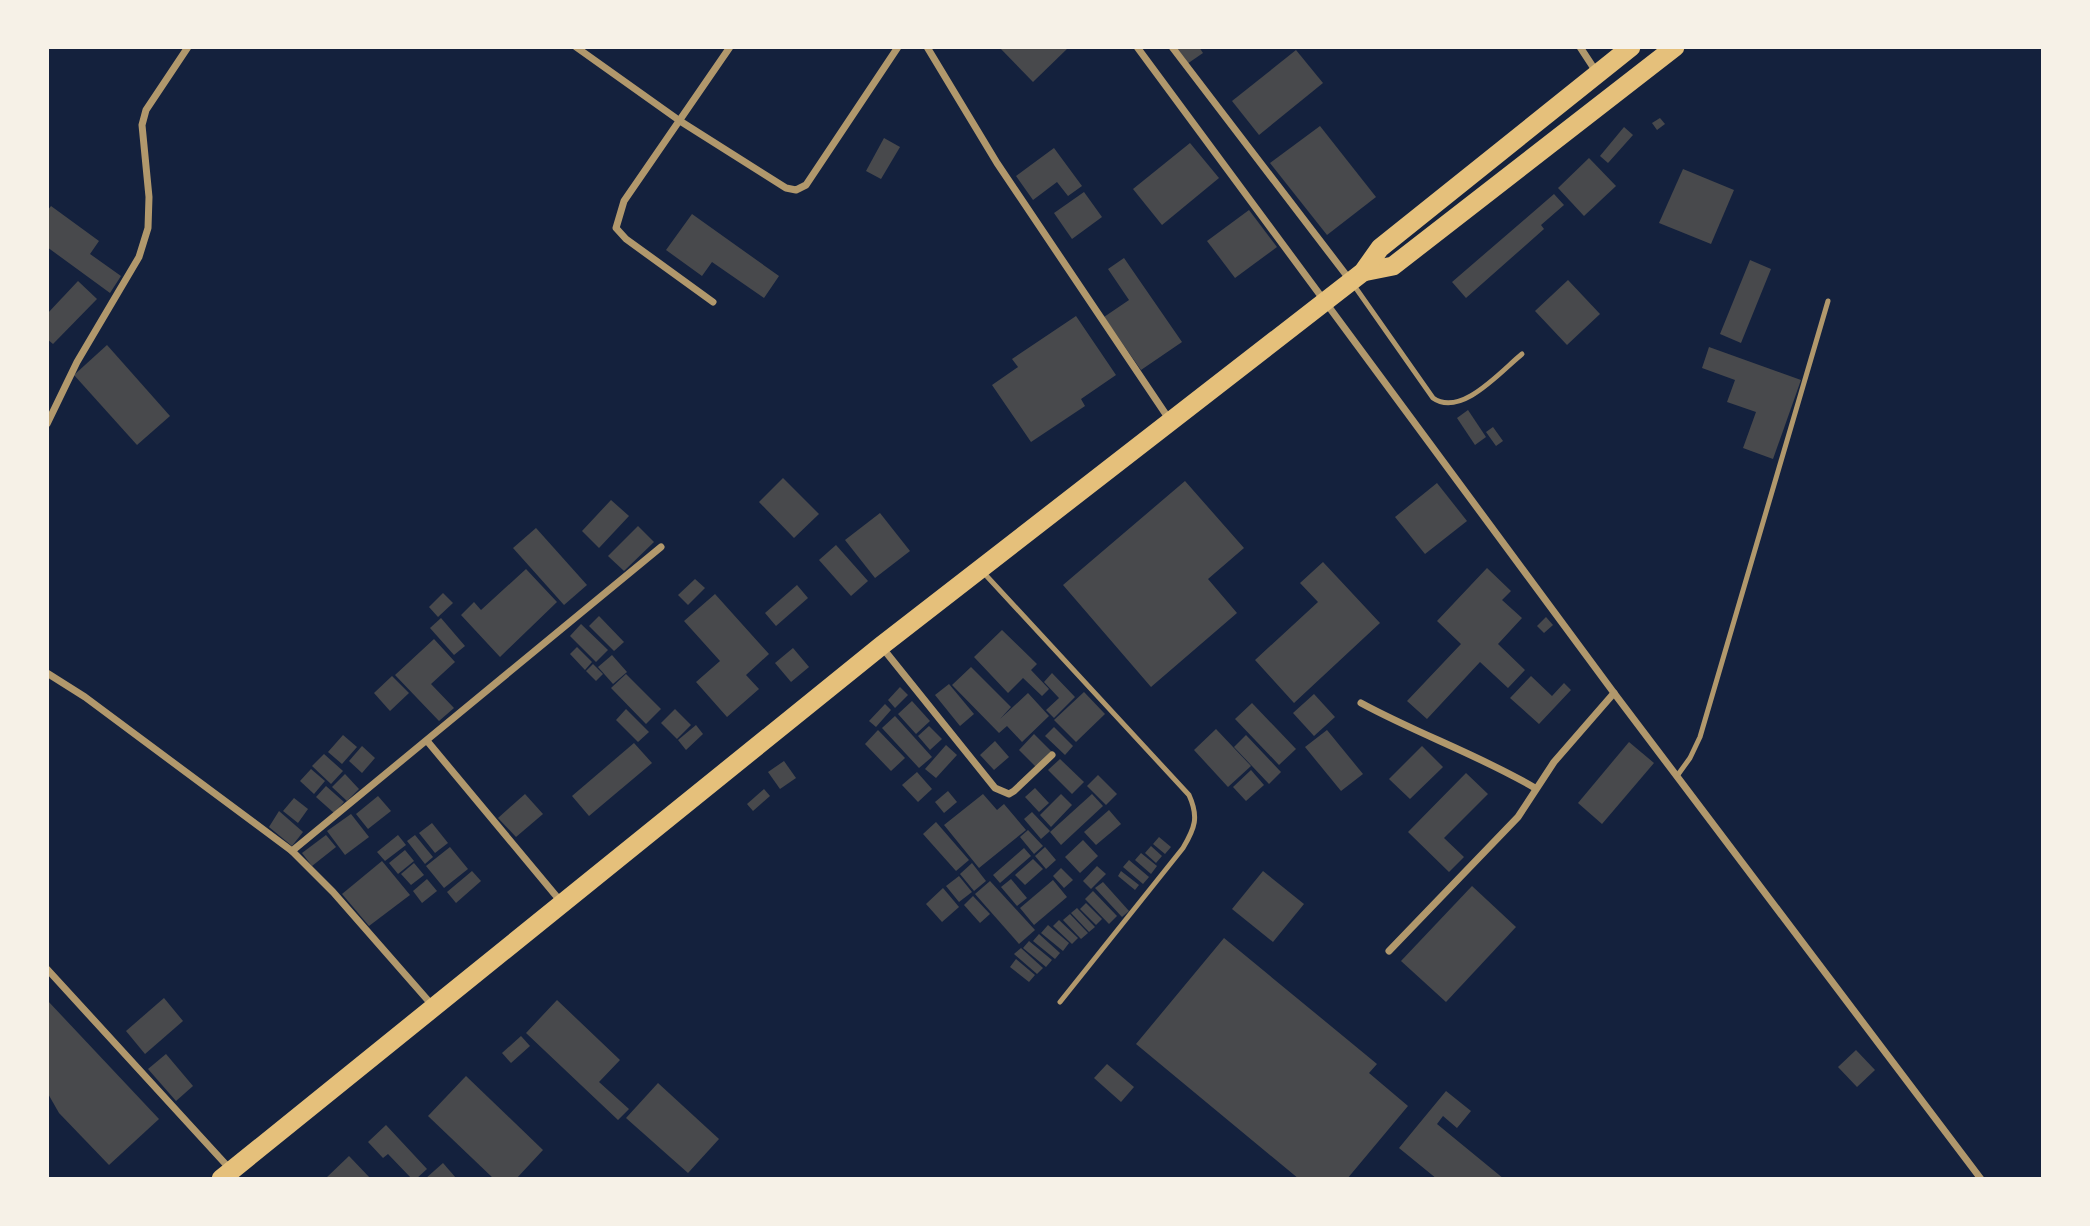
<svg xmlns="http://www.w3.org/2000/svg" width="2090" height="1226" viewBox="0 0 2090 1226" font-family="Raleway,sans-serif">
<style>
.building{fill:#48494c}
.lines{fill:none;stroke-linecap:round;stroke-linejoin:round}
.service{stroke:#b1986c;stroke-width:5}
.minor{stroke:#b1986c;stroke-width:7}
.trunk{stroke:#e5c07b;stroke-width:19}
</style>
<rect width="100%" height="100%" fill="#14213d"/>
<g class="building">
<polygon points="999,47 1069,47 1033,82"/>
<polygon points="1175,47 1199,47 1203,53 1187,64"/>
<polygon points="1296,50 1323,83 1259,135 1232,101"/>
<polygon points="1660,118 1665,124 1657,130 1652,123"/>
<polygon points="1320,126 1376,197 1327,235 1270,163"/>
<polygon points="1624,127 1633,135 1608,163 1600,156"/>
<polygon points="884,138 900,147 881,179 866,171"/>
<polygon points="1190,143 1219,178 1162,225 1133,189"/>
<polygon points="1054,148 1082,186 1068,196 1057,182 1033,200 1016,176"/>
<polygon points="1589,158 1616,186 1584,216 1558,188"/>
<polygon points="1683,169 1734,190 1711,244 1659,223"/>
<polygon points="1084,192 1102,217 1072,239 1054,213"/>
<polygon points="1554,194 1564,205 1541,225 1544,229 1466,298 1452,282"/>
<polygon points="51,206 99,241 90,254 121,276 110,293 47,247 47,211"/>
<polygon points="1249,210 1277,247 1235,278 1207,241"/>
<polygon points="692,214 779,276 764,298 712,262 702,276 666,250"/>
<polygon points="1124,258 1182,342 1141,370 1104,317 1129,300 1108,269"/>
<polygon points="1750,260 1771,269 1741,343 1720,334"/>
<polygon points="1568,280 1600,314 1567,345 1535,311"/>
<polygon points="78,281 97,299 53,344 47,339 47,314"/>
<polygon points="1076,316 1116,375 1081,399 1085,406 1031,442 992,385 1018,367 1012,359"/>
<polygon points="107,345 170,416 137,445 74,375"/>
<polygon points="1709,347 1801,380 1773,459 1743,448 1756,412 1727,402 1735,380 1702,368"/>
<polygon points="1468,410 1486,437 1475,445 1457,418"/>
<polygon points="1493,427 1503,441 1496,446 1486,432"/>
<polygon points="783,478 819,514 794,538 759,502"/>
<polygon points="1185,481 1244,548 1208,579 1237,613 1151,687 1063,585"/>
<polygon points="1437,483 1467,521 1425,554 1395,517"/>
<polygon points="611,500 629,516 599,548 582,531"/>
<polygon points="880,513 910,551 875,578 845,540"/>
<polygon points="638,526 654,542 624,571 608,556"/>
<polygon points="536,528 587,585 564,605 513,548"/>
<polygon points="836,545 868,581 851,596 819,560"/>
<polygon points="1323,562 1380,623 1294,703 1255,660 1318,602 1300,583"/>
<polygon points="1487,568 1511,591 1502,600 1522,618 1498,644 1525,670 1508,688 1480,662 1427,719 1407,701 1461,644 1437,621"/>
<polygon points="526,569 557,602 500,657 461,615 474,602 481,610"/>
<polygon points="695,579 705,588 688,605 678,595"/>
<polygon points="797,585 808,598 776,626 765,613"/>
<polygon points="443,593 453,603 438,617 429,607"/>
<polygon points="715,594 769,654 746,675 759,689 727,717 696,682 720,661 684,621"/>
<polygon points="599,616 624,642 614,651 589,626"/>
<polygon points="1546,617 1553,625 1544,633 1537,626"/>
<polygon points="441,618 465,646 454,655 430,628"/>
<polygon points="581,624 608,650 596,662 570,636"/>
<polygon points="1002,630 1037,664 1031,670 1049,689 1042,696 1023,678 1008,693 974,657"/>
<polygon points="434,639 455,662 431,684 454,708 439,721 395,675"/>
<polygon points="577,647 592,662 585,670 570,654"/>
<polygon points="793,648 809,667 791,682 775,663"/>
<polygon points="612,655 627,672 613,684 598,667"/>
<polygon points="593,664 603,674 596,681 586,671"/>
<polygon points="971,667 1011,707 1000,719 1028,693 1049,716 1022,742 1007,726 999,733 952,685"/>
<polygon points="1052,673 1075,697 1054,718 1046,710 1059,698 1044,682"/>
<polygon points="626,674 661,709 646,724 611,688"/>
<polygon points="392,676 409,693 390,711 374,693"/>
<polygon points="1531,676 1552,696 1564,683 1571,690 1539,724 1510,698"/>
<polygon points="949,684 974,714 960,726 935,695"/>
<polygon points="900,687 908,695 895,708 888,700"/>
<polygon points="1084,692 1105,714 1076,742 1054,720"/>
<polygon points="1314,694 1335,717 1314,736 1293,713"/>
<polygon points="912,701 930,721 916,734 898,714"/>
<polygon points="1252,703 1296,749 1279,765 1235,719"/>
<polygon points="885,704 891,710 876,727 869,721"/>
<polygon points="626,709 649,732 638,742 616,720"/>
<polygon points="675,709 691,725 677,739 661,723"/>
<polygon points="895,716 932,757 919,768 882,728"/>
<polygon points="696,725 703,734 686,750 678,740"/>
<polygon points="929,726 942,739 930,750 918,736"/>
<polygon points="1054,727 1073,746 1065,755 1045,736"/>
<polygon points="1216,729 1251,766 1228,787 1194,750"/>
<polygon points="878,730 905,758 891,771 865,744"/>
<polygon points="1327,730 1363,774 1341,791 1305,747"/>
<polygon points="1034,734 1052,752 1037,768 1019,750"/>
<polygon points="343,735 357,747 342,764 328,752"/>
<polygon points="1246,735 1281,772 1269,784 1234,747"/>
<polygon points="995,741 1009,757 994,770 980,755"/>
<polygon points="1629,742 1654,763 1602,824 1578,803"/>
<polygon points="634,743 652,763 589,816 572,796"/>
<polygon points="946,745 957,755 936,778 925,769"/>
<polygon points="362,746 375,758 362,773 349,761"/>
<polygon points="1422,746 1443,767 1410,799 1389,779"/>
<polygon points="324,754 343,771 331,784 312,766"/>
<polygon points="1060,759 1084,782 1072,794 1048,770"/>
<polygon points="784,761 796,778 780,789 768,772"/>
<polygon points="311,769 325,781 314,794 300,781"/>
<polygon points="1251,770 1264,785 1246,801 1233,787"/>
<polygon points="917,772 932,789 918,802 902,785"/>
<polygon points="1466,773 1488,794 1444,838 1464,857 1449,872 1408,832"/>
<polygon points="345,774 359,789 347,801 332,787"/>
<polygon points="1098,775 1117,794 1106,805 1087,786"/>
<polygon points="326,786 344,802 334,813 316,797"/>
<polygon points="1035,788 1049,803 1039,812 1025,797"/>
<polygon points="764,789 770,796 753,811 747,804"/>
<polygon points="948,791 957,802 944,813 935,802"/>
<polygon points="525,794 543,814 516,837 498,818"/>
<polygon points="983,794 997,810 1004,804 1026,830 979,868 944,825"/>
<polygon points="1061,794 1072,805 1051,827 1040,815"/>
<polygon points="1092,794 1103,806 1061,845 1050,832"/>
<polygon points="378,796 391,811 368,829 356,814"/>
<polygon points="294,798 308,809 298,823 283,811"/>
<polygon points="1109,810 1121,824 1096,845 1084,832"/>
<polygon points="279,811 303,832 292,846 269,827"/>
<polygon points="1032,812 1050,831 1041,839 1024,819"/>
<polygon points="351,814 369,837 345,855 327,831"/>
<polygon points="936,822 969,860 956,871 923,834"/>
<polygon points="432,823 448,843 435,853 419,833"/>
<polygon points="1028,830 1043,846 1034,854 1020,837"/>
<polygon points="326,835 336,847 312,866 302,853"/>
<polygon points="398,835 406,845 385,861 377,852"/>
<polygon points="415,835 433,857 425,864 407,841"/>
<polygon points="1159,837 1171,847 1165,854 1153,844"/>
<polygon points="1083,840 1098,856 1080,873 1065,857"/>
<polygon points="1151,846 1162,856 1156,863 1145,853"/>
<polygon points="450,847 468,869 444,888 426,866"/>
<polygon points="1045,847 1056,860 1046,869 1035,856"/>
<polygon points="1024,848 1031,856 1000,883 993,875"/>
<polygon points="405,850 414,861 398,874 389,863"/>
<polygon points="1141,853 1157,866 1151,874 1135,860"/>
<polygon points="1033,859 1043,869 1025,885 1015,875"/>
<polygon points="1129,860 1149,877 1143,884 1123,867"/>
<polygon points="382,861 410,895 369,926 342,894"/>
<polygon points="414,863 424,875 411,885 401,874"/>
<polygon points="972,863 986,881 974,891 960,874"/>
<polygon points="1097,866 1106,874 1091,889 1083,881"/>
<polygon points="1061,868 1073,880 1064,888 1053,876"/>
<polygon points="472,871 481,881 456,903 447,892"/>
<polygon points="1121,871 1139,885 1135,890 1118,876"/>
<polygon points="1263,871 1304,904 1273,942 1232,909"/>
<polygon points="959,876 972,892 959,902 946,886"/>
<polygon points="427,879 437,891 422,903 413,891"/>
<polygon points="1011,879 1027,898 1017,906 1001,887"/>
<polygon points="1053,880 1067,897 1034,925 1020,908"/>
<polygon points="990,881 1035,930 1019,944 975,894"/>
<polygon points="1103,882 1129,911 1122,917 1095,888"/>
<polygon points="1472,886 1516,927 1446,1002 1401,961"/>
<polygon points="943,888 959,907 942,922 926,904"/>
<polygon points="1093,891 1117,916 1109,924 1085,899"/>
<polygon points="973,896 990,914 980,923 964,905"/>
<polygon points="1086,903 1102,919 1096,925 1080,909"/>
<polygon points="1077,908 1095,927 1089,932 1071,913"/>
<polygon points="1070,914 1088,933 1081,939 1063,920"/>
<polygon points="1059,920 1078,938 1072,944 1053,926"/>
<polygon points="1048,925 1069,943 1063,951 1041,933"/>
<polygon points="1039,934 1060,953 1055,959 1033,941"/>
<polygon points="1224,938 1377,1064 1369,1073 1408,1106 1347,1179 1299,1179 1136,1044"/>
<polygon points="1029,941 1052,960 1046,967 1023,948"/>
<polygon points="1021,948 1043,968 1037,974 1014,954"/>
<polygon points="1016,959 1035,975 1029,982 1010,967"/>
<polygon points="164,998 183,1021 145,1054 126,1031"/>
<polygon points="47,1000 159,1119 109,1165 59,1113 47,1092"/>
<polygon points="557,1000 620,1060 599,1082 629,1109 618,1120 526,1033"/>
<polygon points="521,1036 530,1046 511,1063 502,1053"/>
<polygon points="1856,1050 1875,1070 1857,1087 1838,1067"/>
<polygon points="166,1054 193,1086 176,1101 148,1069"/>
<polygon points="1107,1064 1134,1087 1121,1102 1094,1078"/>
<polygon points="466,1076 543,1150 516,1179 494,1179 428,1116"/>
<polygon points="658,1083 719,1139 688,1173 626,1118"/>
<polygon points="1446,1091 1471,1111 1457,1128 1443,1116 1437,1124 1504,1179 1437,1179 1399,1148"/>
<polygon points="386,1125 427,1169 416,1179 412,1179 388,1154 383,1158 368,1142"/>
<polygon points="349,1156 371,1179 325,1179"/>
<polygon points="443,1163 456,1178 425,1179"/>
</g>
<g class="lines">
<g class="service">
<path d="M 1353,284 L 1433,398 C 1461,418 1501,371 1522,354"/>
<path d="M 982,571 L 1189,795 C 1199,817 1195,828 1183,848 L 1060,1002"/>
<polyline points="1677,776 1690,758 1700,737 1828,301"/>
</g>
<g class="minor">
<polyline points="576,47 680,121 786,188 796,190 806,185 898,47"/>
<polyline points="927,47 997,163 1169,419"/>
<polyline points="1137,47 1614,693 1981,1179"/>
<polyline points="1172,47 1350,280"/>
<polyline points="1580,47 1597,73"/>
<polyline points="713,302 626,239 616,228 624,201 730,47"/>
<polyline points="47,424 77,362 139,257 148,228 149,197 142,125 146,110 188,47"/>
<polyline points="881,646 995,788 1009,794 1014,791 1052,755"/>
<polyline points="47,673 85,697 292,851 333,892 432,1005"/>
<path d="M 1361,703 C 1418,734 1479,755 1535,788"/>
<polyline points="428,742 562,903"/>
<polyline points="292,851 661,547"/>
<polyline points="1389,951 1518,817 1554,762 1614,693"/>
<polyline points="47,969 231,1170"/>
</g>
<g class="trunk">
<polyline points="1363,272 1393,266 1675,47"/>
<polyline points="221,1179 881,646 1363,272 1380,248 1631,47"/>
</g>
</g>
<rect width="2090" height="1226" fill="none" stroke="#f6f1e7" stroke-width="98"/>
</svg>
